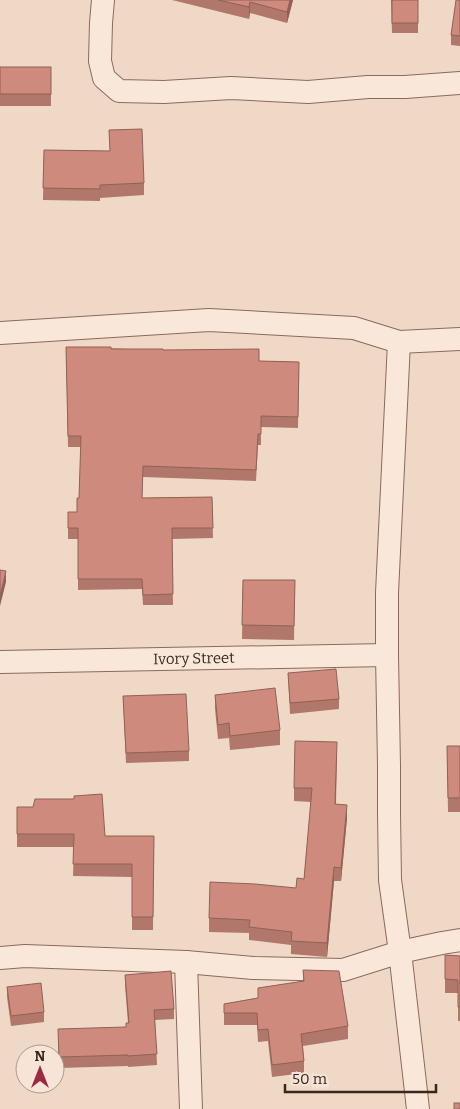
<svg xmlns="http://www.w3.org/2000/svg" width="460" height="1109" viewBox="0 0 460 1109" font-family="Bitter,serif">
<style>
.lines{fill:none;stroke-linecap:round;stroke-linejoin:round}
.minor-casing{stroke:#8b695b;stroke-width:24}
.minor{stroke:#f9e8da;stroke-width:22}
.wall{fill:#b1776b}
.shaded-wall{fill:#906157}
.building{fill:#ce8a7c;stroke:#906157}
.labels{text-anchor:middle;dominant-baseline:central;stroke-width:4;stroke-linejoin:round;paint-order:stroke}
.street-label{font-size:15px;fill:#3b261f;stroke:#f6e5d6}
</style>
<rect width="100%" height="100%" fill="#efd9c6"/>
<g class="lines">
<g class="minor-casing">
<g id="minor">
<polyline points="103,0 101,23 100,61 104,78 119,91 164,92 231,88 308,92 368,87 405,87 460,83"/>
<polyline points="0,333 209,320 354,328 399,342 460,339"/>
<polyline points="399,342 387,593 387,655 389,765 389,813 390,880 400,952 418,1109"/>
<path id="s1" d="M 0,662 L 387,655"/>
<polyline points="0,958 25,956 186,962 253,968 343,970 400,952 442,943 460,940"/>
<polyline points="186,962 191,1109"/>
</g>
</g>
<use href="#minor" class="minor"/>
</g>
<g class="wall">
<polygon points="172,0 293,0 287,23 250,13 249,19"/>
<polygon points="391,0 418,0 418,33 392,33"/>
<polygon points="460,0 460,46 451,45 451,35"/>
<rect x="0" y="67" width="51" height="39"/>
<polygon points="109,130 144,183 144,195 100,198 100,201 43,200 44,150 110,151"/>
<polygon points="66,347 163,350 259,361 299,362 298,428 261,427 261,445 258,445 256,481 143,477 142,498 212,497 213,538 172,539 173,605 143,605 142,589 78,590 78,539 68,539 68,512 77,512 79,498 81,447 68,447"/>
<polygon points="243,580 295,580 294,640 242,639"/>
<polygon points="288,673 339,699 339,709 290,714"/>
<polygon points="215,695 280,730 280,745 230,750 229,738 218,739 215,709"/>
<polygon points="123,696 189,751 189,761 126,763"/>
<polygon points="447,746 460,746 460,812 448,812"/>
<polygon points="337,755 336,804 347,818 341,881 334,881 327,957 291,954 291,945 249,940 249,933 209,932 209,918 296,888 304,879 311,802 294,801 294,788"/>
<polygon points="17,807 105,836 154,836 153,930 132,930 132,877 73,876 74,847 17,847"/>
<polygon points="445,955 460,956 460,1021 458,1021 458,993 445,993"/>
<polygon points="303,970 348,1026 348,1039 303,1046 304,1061 304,1073 272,1077 268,1041 258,1042 257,1025 224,1025 224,1004 258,998 303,981"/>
<polygon points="125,975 174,1009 174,1019 155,1020 157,1065 128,1067 128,1066 59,1068 58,1039 126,1027 128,1023 125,985"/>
<polygon points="7,987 44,1012 44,1022 11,1026 7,997"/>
</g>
<g class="shaded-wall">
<polygon points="290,0 293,0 287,23 287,12"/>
<polygon points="250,2 250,13 249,19 249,7"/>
<polygon points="6,571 6,582 0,606 0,596"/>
<polygon points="347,805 347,818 341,881 341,868"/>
<polygon points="334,867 334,881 327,957 327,943"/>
</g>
<g class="building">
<polygon points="218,0 290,0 287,12 250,2 249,7"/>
<rect x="392" y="0" width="26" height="23"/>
<polygon points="456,0 460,0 460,36 451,35"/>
<rect x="0" y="67" width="51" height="27"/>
<polygon points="142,129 144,183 100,185 100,189 43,188 44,150 110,151 109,130"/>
<polygon points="66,347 111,347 111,349 163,349 163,350 259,349 259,361 299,362 298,417 261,416 261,434 258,434 256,470 143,466 142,498 212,497 213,528 172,528 173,594 143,595 142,579 78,579 78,528 68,528 68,512 77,512 77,498 79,498 81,436 68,436"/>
<polygon points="0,570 6,571 0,596"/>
<polygon points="243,580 295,580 294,626 242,625"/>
<polygon points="336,669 339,699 290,703 288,673"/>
<polygon points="275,688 280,730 230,736 229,723 218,725 215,695"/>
<polygon points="186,694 189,751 126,753 123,696"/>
<polygon points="295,741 337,742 335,804 347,805 341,868 334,867 327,943 291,941 292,932 249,927 250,920 209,918 210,882 255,884 296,888 297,878 304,879 312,788 294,788"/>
<polygon points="447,746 460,746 460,798 448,798"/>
<polygon points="102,794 105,836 154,836 153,917 132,917 132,864 73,864 74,834 17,834 17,807 33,807 35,799 74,799 74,796"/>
<polygon points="445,955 460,956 460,1007 458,1007 458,980 445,979"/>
<polygon points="303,970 339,971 348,1026 301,1034 304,1061 272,1065 268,1029 258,1030 257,1013 224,1013 224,1004 258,998 258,988 304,981"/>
<polygon points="171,971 174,1009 154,1010 157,1054 128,1056 128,1055 59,1057 58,1029 126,1027 126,1023 129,1023 125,975"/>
<polygon points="41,983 44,1012 11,1016 7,987"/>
<rect x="454" y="1103" width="6" height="6"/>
</g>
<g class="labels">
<g class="street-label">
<text stroke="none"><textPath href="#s1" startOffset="194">Ivory Street</textPath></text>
</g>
</g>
<g transform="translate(40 1069)"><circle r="24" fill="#f6e5d6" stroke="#ab998d"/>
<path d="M0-4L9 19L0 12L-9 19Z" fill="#9b2a47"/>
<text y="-8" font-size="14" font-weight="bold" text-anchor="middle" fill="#3b261f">N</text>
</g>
<path d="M285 1084v8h151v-8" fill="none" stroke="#3b261f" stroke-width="2.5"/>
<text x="292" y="1084" font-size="15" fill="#3b261f" stroke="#f6e5d6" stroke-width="4" paint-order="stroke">50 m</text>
</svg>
